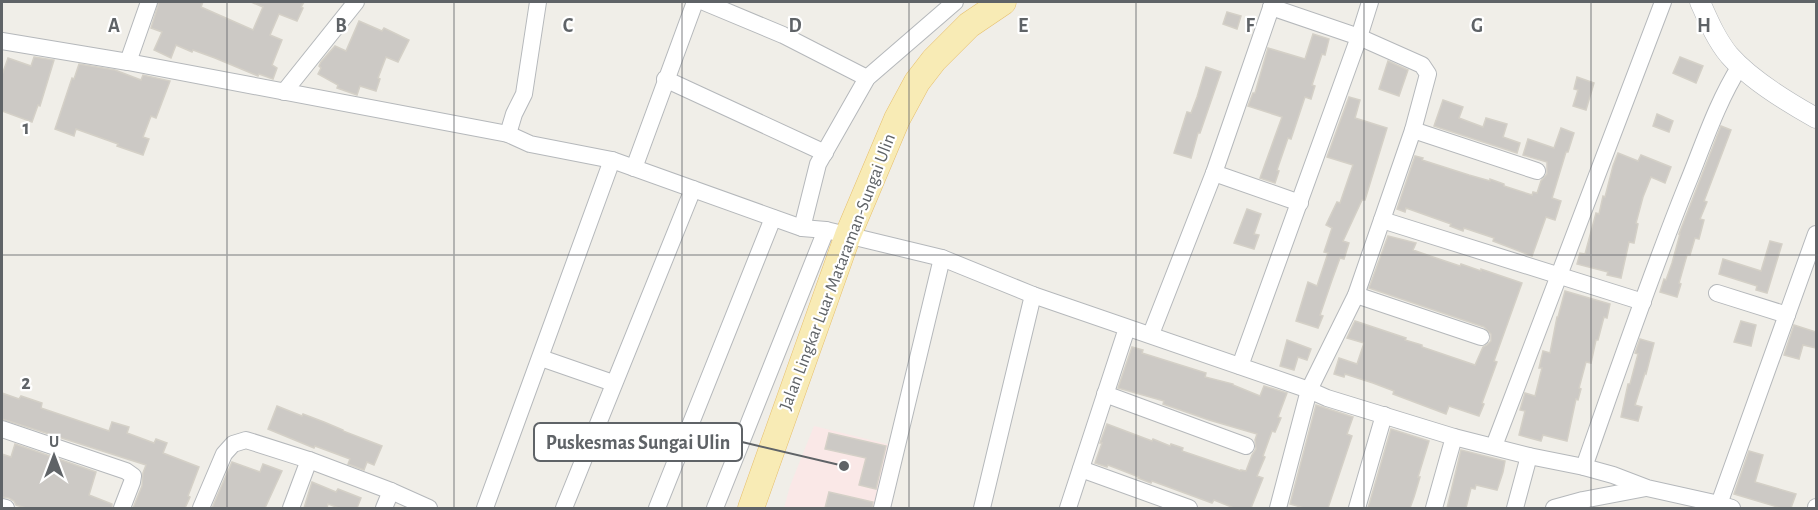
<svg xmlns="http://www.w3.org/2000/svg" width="1818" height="510" viewBox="0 0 1818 510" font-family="'Alegreya Sans',sans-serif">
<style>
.medical{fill:#fae8e7}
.building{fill:#ccc9c5;stroke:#d4d0c7;stroke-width:1.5}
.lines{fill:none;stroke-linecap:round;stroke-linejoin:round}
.minor-casing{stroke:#b5b8bb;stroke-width:18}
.tertiary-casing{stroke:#b5b8bb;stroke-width:21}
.primary-casing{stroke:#e6bf6c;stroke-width:27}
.minor{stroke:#fff;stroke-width:16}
.tertiary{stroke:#fff;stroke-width:20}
.primary{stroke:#f8ebb5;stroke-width:26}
.grid{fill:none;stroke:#5f6367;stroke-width:1.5;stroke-opacity:0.55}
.labels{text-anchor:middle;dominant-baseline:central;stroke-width:4.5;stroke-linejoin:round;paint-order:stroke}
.street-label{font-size:18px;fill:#5f6367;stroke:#fff}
.grid-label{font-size:20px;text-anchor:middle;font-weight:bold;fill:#5f6367;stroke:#fff;stroke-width:4.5;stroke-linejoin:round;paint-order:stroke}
.leader{fill:none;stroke:#5f6367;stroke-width:2}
.callout-dot{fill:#5f6367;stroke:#fff;stroke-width:2}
.callout{fill:#fff;stroke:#5f6367;stroke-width:2}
.callout-label{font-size:20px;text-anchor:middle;font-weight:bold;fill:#5f6367}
</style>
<rect width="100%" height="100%" fill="#f0eee8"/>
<polygon class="medical" points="814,426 895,446 878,508 784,508 790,486"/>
<g class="building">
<polygon points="159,2 203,2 201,7 253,30 263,7 251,2 304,2 301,7 303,8 297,21 279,14 270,35 282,40 272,65 277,68 273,79 259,74 258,76 215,58 193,50 192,52 176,45 171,58 154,50 162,32 151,28"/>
<polygon points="1227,12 1241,16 1237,29 1223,24"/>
<polygon points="359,21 382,31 384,28 409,40 398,62 386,57 378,78 380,79 376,91 360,86 357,95 337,88 338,85 318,74 321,68 319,66 321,62 335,46 346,51"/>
<polygon points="1313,34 1329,39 1325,55 1322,54 1312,85 1315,86 1311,99 1305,97 1291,139 1288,138 1277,170 1279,171 1275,183 1260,178 1282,117 1248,106 1253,93 1255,93 1268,48 1305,59"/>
<polygon points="34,57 54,60 40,106 38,105 32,122 2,111 2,75 8,58 31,66"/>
<polygon points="1680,57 1703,66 1696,83 1673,73"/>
<polygon points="1388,61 1408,70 1399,96 1379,89"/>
<polygon points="79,64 115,70 141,80 143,75 170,81 156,118 151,116 143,137 149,139 143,155 117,146 118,144 76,129 74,136 55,129 72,78 74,79"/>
<polygon points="1206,67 1221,72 1200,133 1198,133 1191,158 1174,153 1187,112 1191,113 1197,97"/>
<polygon points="1577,77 1594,83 1586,110 1573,106 1578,90 1574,89"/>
<polygon points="1349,97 1360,100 1355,118 1387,128 1365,200 1362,200 1343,241 1349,243 1344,259 1340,258 1332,280 1320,315 1323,316 1318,328 1296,321 1308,282 1317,286 1328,253 1324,252 1332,228 1326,225 1337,202 1340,203 1353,165 1327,157"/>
<polygon points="1443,100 1463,107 1459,118 1483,127 1486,118 1507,124 1503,137 1520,143 1517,153 1434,126"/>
<polygon points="1657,114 1673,121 1669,132 1653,126"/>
<polygon points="1721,126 1731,130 1704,201 1707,202 1700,219 1704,220 1699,239 1695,238 1690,255 1687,255 1679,283 1681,284 1677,297 1660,292 1664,279 1666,280 1672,263 1680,234 1679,234"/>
<polygon points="1561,128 1574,133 1568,152 1566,152 1552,198 1561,201 1555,220 1546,217 1532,256 1493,241 1494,238 1464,228 1463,231 1450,226 1451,224 1406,208 1405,212 1397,209 1415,156 1423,158 1422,160 1469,175 1490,181 1490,179 1504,184 1504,186 1532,195 1533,192 1537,193 1541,181 1547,174 1547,162 1523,155 1528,139 1554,148"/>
<polygon points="1618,153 1638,161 1641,155 1671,167 1665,183 1651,177 1643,197 1636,223 1638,224 1634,243 1629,242 1621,278 1607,275 1608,272 1577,264 1580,253 1585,254 1596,213 1599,214 1603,196 1605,197 1613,166"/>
<polygon points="1247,209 1261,214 1254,234 1259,235 1254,249 1234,243"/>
<polygon points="1388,236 1416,243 1413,250 1436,258 1460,266 1461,264 1481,271 1481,269 1522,283 1494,361 1497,362 1482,403 1484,404 1479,416 1449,406 1446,414 1393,394 1394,391 1373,383 1345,374 1344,377 1334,374 1339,358 1357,364 1364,343 1347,338 1355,321 1406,338 1405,340 1422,345 1422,347 1475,365 1483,347 1487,345 1491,341 1491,334 1484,327 1369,288"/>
<polygon points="1770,241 1782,244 1767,293 1756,290 1757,286 1719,274 1723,259 1761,271"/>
<polygon points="1565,291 1610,304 1607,318 1604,317 1598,340 1596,340 1591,363 1586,362 1579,388 1581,389 1578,400 1576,399 1567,441 1543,435 1541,441 1519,435 1525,411 1520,410 1525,393 1535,396 1542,368 1539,368 1543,351 1550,353 1557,317 1558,317"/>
<polygon points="1741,321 1756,325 1751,346 1734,342"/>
<polygon points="1794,325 1816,332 1816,348 1803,345 1799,359 1784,355"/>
<polygon points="1640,339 1654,343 1646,374 1645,373 1635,405 1642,407 1638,421 1621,417 1628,384 1630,384 1638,354 1635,353"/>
<polygon points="1287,340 1311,349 1307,360 1298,357 1294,370 1280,366"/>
<polygon points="1132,347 1143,350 1142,353 1206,373 1205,377 1233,384 1233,385 1260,396 1264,386 1287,393 1278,417 1281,418 1275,432 1272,431 1263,456 1265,457 1257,476 1263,478 1251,508 1234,508 1214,500 1212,503 1152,481 1151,483 1138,478 1139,477 1108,465 1107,467 1095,463 1102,443 1100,443 1107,424 1152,441 1153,439 1170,446 1171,444 1183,448 1182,451 1241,471 1241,470 1246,471 1252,455 1256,449 1255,440 1257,434 1209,420 1163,404 1164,401 1118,388"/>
<polygon points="2,393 19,399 21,396 42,403 41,408 109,431 112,422 129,427 127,433 154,443 156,439 167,443 163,453 199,467 188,496 190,497 185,508 133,508 142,486 143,473 146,465 2,419"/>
<polygon points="1316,405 1353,417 1347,434 1352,436 1328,508 1304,508 1290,504"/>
<polygon points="277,406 302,416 303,414 324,422 343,430 343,431 382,446 374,465 367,462 364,470 348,464 350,459 315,446 314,448 268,429"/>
<polygon points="1391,429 1429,441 1418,477 1420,477 1414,497 1410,508 1368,508"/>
<polygon points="829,433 886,446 876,489 859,485 866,458 825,449"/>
<polygon points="15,444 96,472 89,495 112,504 112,508 26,508 16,505 14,501 9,498 2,497 2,454 11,457"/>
<polygon points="1461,450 1505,461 1503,472 1497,490 1476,485 1475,489 1471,488 1466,508 1447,508"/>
<polygon points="1749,451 1763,455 1755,482 1796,494 1791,508 1781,508 1734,494"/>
<polygon points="232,462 260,472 263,464 282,471 265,508 212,508"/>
<polygon points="312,482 336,492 338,489 361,498 357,508 339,508 328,504 327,508 304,508"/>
<polygon points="829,492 873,502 872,508 825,508"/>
</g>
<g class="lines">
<g class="minor-casing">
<g id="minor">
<polyline points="538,2 524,94 514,114 508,134 530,144 612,160 802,228 826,230 942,258 1033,295 1309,390 1327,398 1454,437 1529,456 1584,467 1613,475 1647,488 1719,504 1732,508"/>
<polyline points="704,2 783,35 867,78"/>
<polyline points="1271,7 1359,37 1422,65 1428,74 1413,130 1356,295 1309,390 1278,508"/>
<polyline points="2,41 128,62 508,134"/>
<polyline points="128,62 149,2"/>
<polyline points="665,79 825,153"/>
<polyline points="284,92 356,2"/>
<polyline points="1413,130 1537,171"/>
<polyline points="634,168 695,2"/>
<polyline points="1214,173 1300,203"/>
<polyline points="1382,220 1643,302"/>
<polyline points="802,228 818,164 867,78 955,2"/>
<polyline points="1717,293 1787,315"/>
<polyline points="1356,295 1481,337"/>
<polyline points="1151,334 1214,173 1273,2"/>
<polyline points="541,358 613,383"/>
<polyline points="1240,366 1359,37 1370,2"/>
<polyline points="1105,394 1246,446"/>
<polyline points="2,429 126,471 133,476 132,482 122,508"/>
<polyline points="1494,446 1663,2"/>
<path d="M 1584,467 C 1617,373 1649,279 1686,187 C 1703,146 1716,104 1740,66"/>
<polyline points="1081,469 1189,508"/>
<polyline points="1719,504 1816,234"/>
<polyline points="2,507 6,508"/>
<polyline points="201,508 224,454 233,444 246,440 309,460 391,491 429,508"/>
<polyline points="291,508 309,460"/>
<polyline points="384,508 391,491"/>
<polyline points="485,508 612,160"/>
<polyline points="564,508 693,189"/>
<polyline points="657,508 773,218"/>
<polyline points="715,508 826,230"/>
<polyline points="882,508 942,258"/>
<polyline points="982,508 1033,295"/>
<polyline points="1068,508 1127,328"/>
<polyline points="1357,508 1384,415"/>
<polyline points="1434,508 1454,437"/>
<polyline points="1515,508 1529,456"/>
<polyline points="1554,508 1583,500 1646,488"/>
<polyline points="1816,508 1816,507"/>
</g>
</g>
<g class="tertiary-casing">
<path id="tertiary" d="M 1700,2 C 1708,20 1716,39 1729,55 C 1749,78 1789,103 1816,118"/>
</g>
<g class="primary-casing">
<polyline id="primary" points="751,508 848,235 897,119 917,82 934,60 969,25 1003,2"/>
</g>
<use href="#minor" class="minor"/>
<use href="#tertiary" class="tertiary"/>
<use href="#primary" class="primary"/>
</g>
<path class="grid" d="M 227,2 L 227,508M 454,2 L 454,508M 682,2 L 682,508M 909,2 L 909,508M 1136,2 L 1136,508M 1364,2 L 1364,508M 1591,2 L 1591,508M 2,255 L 1816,255"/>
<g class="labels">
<g class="street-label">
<text transform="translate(838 272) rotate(-69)">Jalan Lingkar Luar Mataraman-Sungai Ulin</text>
</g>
</g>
<g class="grid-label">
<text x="114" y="32">A</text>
<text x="341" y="32">B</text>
<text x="568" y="32">C</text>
<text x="795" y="32">D</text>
<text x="1023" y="32">E</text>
<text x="1250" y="32">F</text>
<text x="1477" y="32">G</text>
<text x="1704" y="32">H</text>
<text x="26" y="134">1</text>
<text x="26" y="389">2</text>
</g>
<path class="leader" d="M844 466L742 442"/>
<circle class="callout-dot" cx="844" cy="466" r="6"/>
<rect class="callout" x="534" y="423" width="208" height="38" rx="6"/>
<g class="callout-label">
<text x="638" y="449">Puskesmas Sungai Ulin</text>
</g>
<rect width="1818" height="510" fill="none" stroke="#5f6367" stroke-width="6"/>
<g transform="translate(54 456)" stroke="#ffffff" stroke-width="4.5" paint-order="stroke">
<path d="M0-4.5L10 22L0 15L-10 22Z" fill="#5f6367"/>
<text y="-9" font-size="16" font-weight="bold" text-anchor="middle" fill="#5f6367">U</text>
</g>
</svg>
